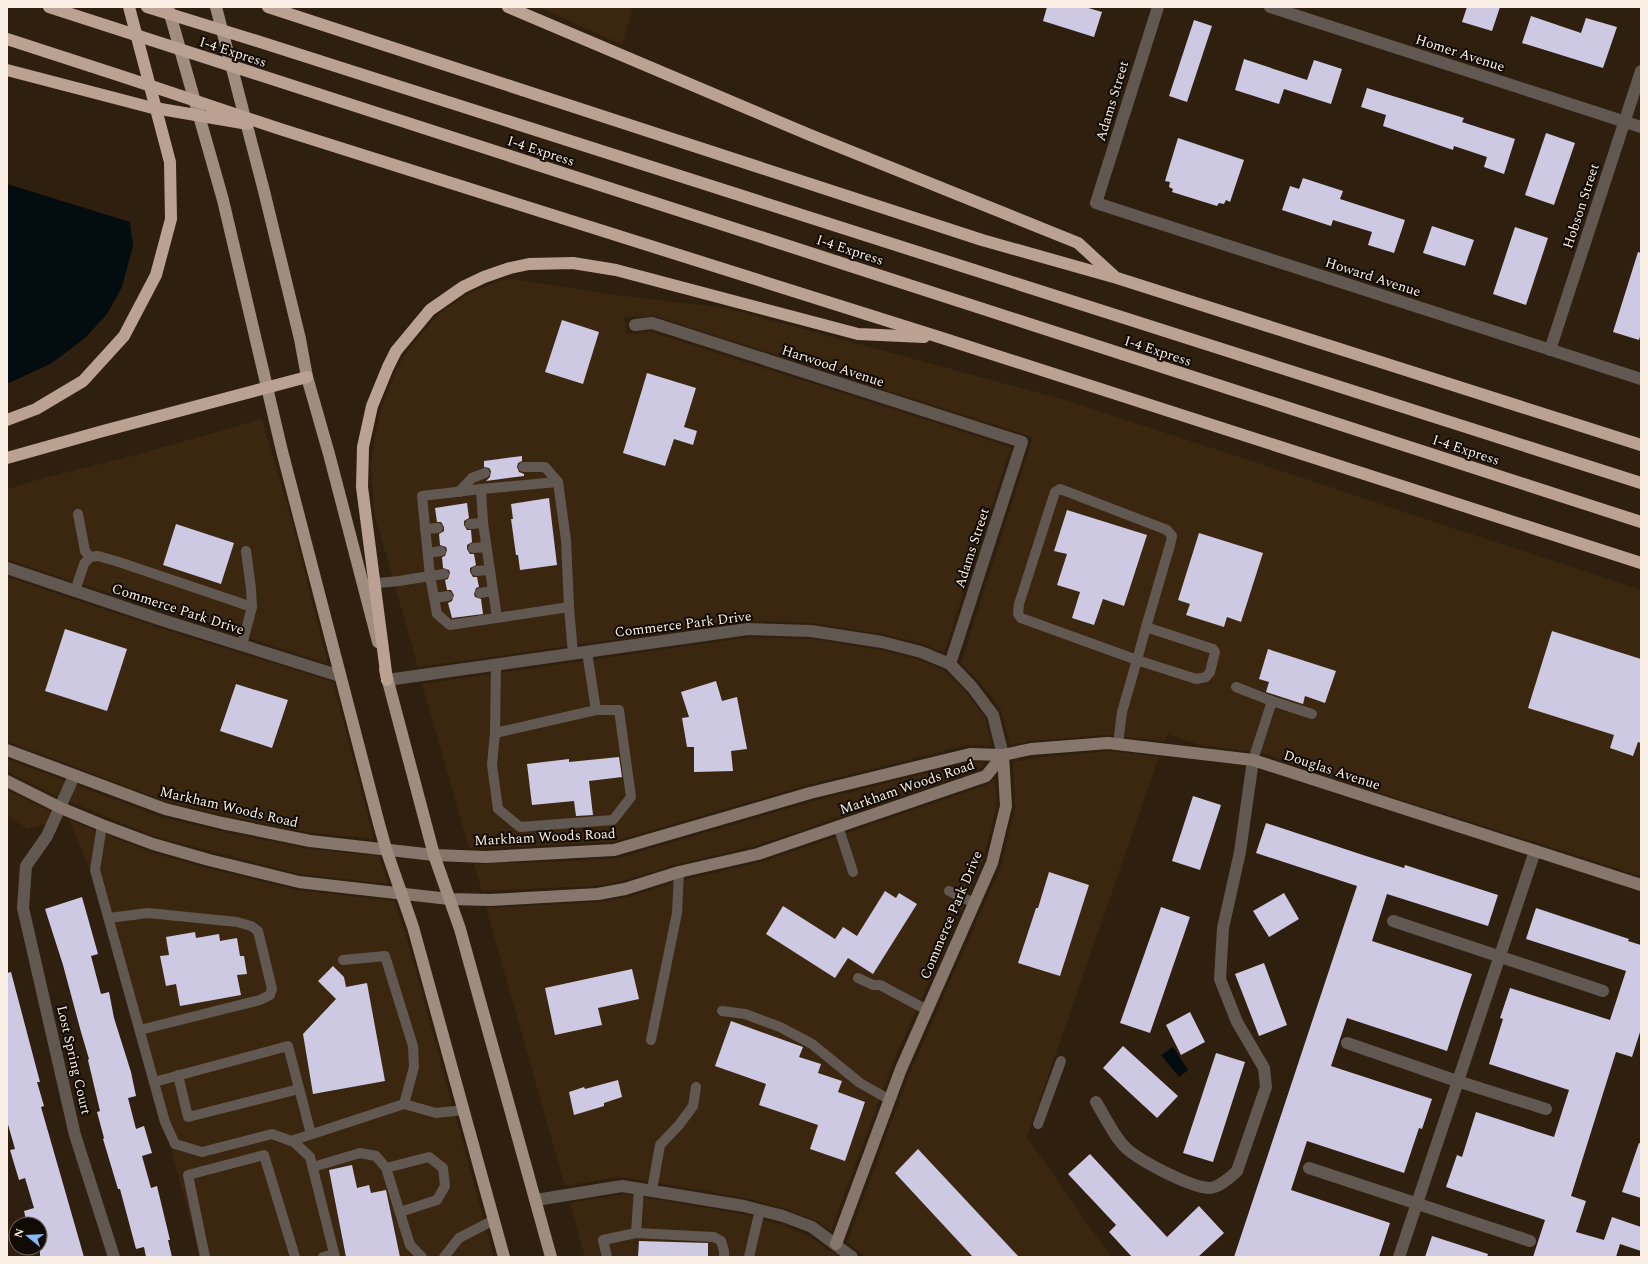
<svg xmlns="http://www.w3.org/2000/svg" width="1648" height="1264" viewBox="0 0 1648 1264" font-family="Spectral,serif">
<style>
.built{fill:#3b2610}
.water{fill:#030c0f}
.building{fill:#cdc9e3}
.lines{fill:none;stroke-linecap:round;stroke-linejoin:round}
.lane{stroke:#625852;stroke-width:10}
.street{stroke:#625852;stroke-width:12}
.secondary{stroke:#86766c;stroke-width:12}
.primary{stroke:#a18c80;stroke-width:12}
.highway{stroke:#baa192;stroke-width:12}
.labels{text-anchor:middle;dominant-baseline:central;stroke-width:4;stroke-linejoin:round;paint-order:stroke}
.street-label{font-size:14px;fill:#faefe4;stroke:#120b05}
</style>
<rect width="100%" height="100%" fill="#2f1f0f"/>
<g class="built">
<polygon points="539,7 633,7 622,45"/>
<polygon points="507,278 616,295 726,308 1069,401 1641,590 1641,876 1308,770 1263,753 1200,745 1167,734 1165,741 1106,735 1030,741 1010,745 1001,710 980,682 961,663 1033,437 655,316 624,317 627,334 652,332 1011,447 944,653 923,644 883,634 812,623 748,621 418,667 374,513 371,466 375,435 381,409 396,371 404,356 416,340 437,316 448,307 468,294 489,285"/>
<polygon points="262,419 290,514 328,664 32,568 7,559 7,489 47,477 135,455"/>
<polygon points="7,577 160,628 333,682 374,839 311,833 223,815 167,802 7,741"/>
<polygon points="750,637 811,639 881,650 918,659 939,668 945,671 965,691 985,717 992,746 967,745 807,785 612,842 485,848 469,848 422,684"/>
<polygon points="1108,751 1159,757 1027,1137 1111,1257 866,1257 847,1242 910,1072 1001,866 1015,808 1013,762 1033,758"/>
<polygon points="7,759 161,817 220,831 309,849 379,856 388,884 300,874 156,837 65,800 16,776 7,771"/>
<polygon points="972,762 985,762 980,769 755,846 677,864 622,881 596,886 482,891 474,864 550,862 618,858 814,801"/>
<polygon points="995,778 997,805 983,860 892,1065 831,1231 815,1220 785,1209 745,1198 671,1185 620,1177 565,1186 486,908 600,902 629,897 683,880 762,862 989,784"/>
<polygon points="7,790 65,818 28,829 7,815"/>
<polygon points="69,820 151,852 207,868 297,890 394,901 404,928 494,1257 201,1257 96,884"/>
<polygon points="623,1194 742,1214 780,1224 807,1235 825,1247 825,1249 832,1251 839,1257 585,1257 570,1203"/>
</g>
<g class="water">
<polygon points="7,184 130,222 133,246 122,287 107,314 85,338 52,363 7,384"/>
<polygon points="1173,1047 1188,1070 1179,1077 1161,1055"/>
</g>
<g class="building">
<polygon points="1047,7 1085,7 1102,12 1094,37 1043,21"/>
<polygon points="1467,7 1500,7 1492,31 1462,22"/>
<polygon points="1531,16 1581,33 1586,18 1617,27 1603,68 1522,43"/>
<polygon points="1194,20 1212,26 1187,102 1169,96"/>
<polygon points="1244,59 1307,80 1314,60 1342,69 1331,104 1284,89 1279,104 1235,90"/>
<polygon points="1367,88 1464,118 1462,122 1515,139 1504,174 1484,167 1487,157 1454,146 1453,150 1383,126 1386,115 1361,107"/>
<polygon points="1546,133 1575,143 1554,205 1525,195"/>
<polygon points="1178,138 1244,160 1230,202 1226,200 1224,204 1219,203 1217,206 1172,192 1173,189 1169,187 1170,182 1165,181"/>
<polygon points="1303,178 1343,191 1340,199 1405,220 1394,253 1368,245 1372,232 1333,220 1331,226 1282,210 1290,186 1299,189"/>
<polygon points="1432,226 1474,240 1465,266 1423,253"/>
<polygon points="1515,227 1548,238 1526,305 1493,294"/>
<polygon points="1638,252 1641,253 1641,333 1639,340 1613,332"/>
<polygon points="562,320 599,332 583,384 545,372"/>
<polygon points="647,373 696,388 684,427 697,431 693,445 674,439 665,466 623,453"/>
<polygon points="522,456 522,461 518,463 517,467 519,472 524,474 524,476 486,481 490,477 491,471 489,468 484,467 484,461"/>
<polygon points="549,498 557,565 520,570 518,555 516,555 511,519 513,519 511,504"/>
<polygon points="467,503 469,518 464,521 464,525 467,530 471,530 472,542 467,545 467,549 470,554 474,554 476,565 470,568 470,572 473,577 477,577 479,587 476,588 474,594 475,597 481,599 483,614 452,618 448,603 452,601 454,595 451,590 447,590 445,580 448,579 450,573 449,570 443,568 442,557 445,556 447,550 446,547 440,545 439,534 444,531 444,527 441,522 437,522 435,508"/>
<polygon points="1067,510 1147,535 1124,606 1103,599 1094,625 1072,618 1080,592 1057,585 1067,554 1054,551"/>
<polygon points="176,524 234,543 221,584 163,565"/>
<polygon points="1199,533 1263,553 1241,622 1227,617 1224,627 1186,615 1190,604 1178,600"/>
<polygon points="65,629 127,649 107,711 45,691"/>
<polygon points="1552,631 1641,659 1641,743 1638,742 1633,756 1610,748 1614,735 1528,708"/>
<polygon points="1268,649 1336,671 1325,703 1305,696 1303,704 1266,692 1269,682 1259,679"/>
<polygon points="716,681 722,701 737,697 747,749 731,751 733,771 694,772 694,747 687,747 682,718 689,717 681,692"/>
<polygon points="236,684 288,700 272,748 220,731"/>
<polygon points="619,757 622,777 589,781 593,815 576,816 574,801 532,805 527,764 569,759 569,762"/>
<polygon points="1193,796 1221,805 1200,870 1172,861"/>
<polygon points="1266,823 1366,856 1404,868 1405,865 1498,895 1488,926 1387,894 1372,941 1472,974 1460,1010 1447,1051 1347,1018 1331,1066 1432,1099 1422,1129 1419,1128 1404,1173 1307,1141 1291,1190 1390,1223 1379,1257 1234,1257 1357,886 1256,853"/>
<polygon points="1049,872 1089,885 1060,976 1018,963 1036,908 1038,908"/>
<polygon points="885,891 896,898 899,893 917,904 873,974 848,958 835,978 766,934 783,906 835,939 843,927 857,936"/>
<polygon points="1284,893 1299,919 1269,937 1253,911"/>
<polygon points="82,897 98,954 91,956 101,994 109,992 114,1018 131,1072 136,1096 128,1098 136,1129 144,1126 152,1153 142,1156 151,1188 157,1186 170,1240 168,1240 172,1257 146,1257 144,1247 136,1249 120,1189 118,1189 103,1139 104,1138 97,1112 100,1111 88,1060 89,1059 81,1032 63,965 45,909"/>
<polygon points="1161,907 1190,917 1150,1033 1120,1023"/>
<polygon points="1536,908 1629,939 1628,941 1641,945 1641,1029 1632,1057 1616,1052 1571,1196 1586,1201 1576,1232 1604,1240 1612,1217 1641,1227 1641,1251 1620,1244 1616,1257 1533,1257 1545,1220 1446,1187 1457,1155 1462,1157 1476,1112 1554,1137 1569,1090 1489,1064 1503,1019 1500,1018 1510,988 1610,1020 1626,971 1526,939"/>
<polygon points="195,932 196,938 219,934 220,941 237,938 240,956 244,956 247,974 237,975 241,995 180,1006 176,984 166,986 160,956 169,955 166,937"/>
<polygon points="1264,963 1287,1025 1259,1036 1235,974"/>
<polygon points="333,966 344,977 346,987 367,983 385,1081 313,1094 303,1034 336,999 318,981"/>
<polygon points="632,969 639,999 598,1008 602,1025 555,1035 545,988"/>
<polygon points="11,972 40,1082 37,1082 44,1106 41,1107 84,1257 40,1257 40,1224 27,1224 24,1211 34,1208 25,1178 19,1180 10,1150 15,1149 7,1121 7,973"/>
<polygon points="1190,1012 1205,1042 1181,1055 1166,1025"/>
<polygon points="731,1021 803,1047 799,1057 821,1064 818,1073 842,1081 838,1092 865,1102 845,1161 810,1149 818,1125 759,1105 766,1084 715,1066"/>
<polygon points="1123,1046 1178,1096 1157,1118 1103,1068"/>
<polygon points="1216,1053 1245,1062 1213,1162 1183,1153"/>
<polygon points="618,1080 622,1097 604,1103 604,1106 574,1115 569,1092 584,1087 585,1089"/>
<polygon points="1639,1143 1641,1144 1641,1198 1622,1192"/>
<polygon points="918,1149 1019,1257 973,1257 895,1173"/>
<polygon points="1090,1154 1167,1237 1199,1206 1224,1233 1198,1257 1132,1257 1109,1232 1116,1225 1068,1174"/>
<polygon points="352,1165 357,1188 369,1185 371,1193 386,1190 400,1257 346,1257 329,1170"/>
<polygon points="1432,1236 1488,1254 1487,1257 1425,1257"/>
<polygon points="639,1241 708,1243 708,1257 638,1257"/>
</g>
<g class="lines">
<g class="lane">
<polyline points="523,467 545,467 558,482"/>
<polyline points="481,489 483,523 497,618"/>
<polyline points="459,492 472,478 485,473"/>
<polyline points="470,524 483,523"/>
<polyline points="425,529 438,528"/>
<polyline points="473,548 486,547"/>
<polyline points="428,553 441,551"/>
<polyline points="90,557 98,556 119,562 252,607"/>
<polyline points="476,571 490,570"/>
<polyline points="444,574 430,576 422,496 481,489 558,482 566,540 569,607"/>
<polyline points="368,584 399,581 430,576 437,614 450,625 569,607 573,654"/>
<polyline points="75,591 84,564 90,557 85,551 78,514"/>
<polyline points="480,593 493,591"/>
<polyline points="434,598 448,596"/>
<polyline points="242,645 252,607 251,589 246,551"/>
<polyline points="587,652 596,710"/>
<polyline points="1236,687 1272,701 1312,714"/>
<polyline points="495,733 596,710 619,710 631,797 613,820 520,827 498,809 492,765 495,733 496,665"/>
<polyline points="1118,744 1122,712 1137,660 1196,679 1206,677 1210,672 1215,652 1213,649 1146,627 1137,660 1021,618 1018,614 1019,604 1055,492 1060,489 1068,492 1167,530 1172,536 1170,545 1146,627"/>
<polyline points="1253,760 1272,701"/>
<polyline points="102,825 95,870 165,1122 175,1144 202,1152 272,1134 294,1142 310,1157 335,1257"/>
<polyline points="838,826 853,872"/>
<polyline points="949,891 974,903"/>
<polyline points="109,918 148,913 237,922 251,926 258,931 272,989 270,995 260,1000 140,1030"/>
<polyline points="858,978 873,985 880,985 927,1010"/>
<polyline points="722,1011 745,1014 780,1027 812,1044 860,1083 890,1100"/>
<polyline points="651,1040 677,913 679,872"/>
<polyline points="178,1075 188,1117 299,1089"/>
<polyline points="154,1082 288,1046 311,1134"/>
<polyline points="404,1104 436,1113 464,1110"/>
<polyline points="1038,1124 1061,1061"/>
<polyline points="291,1141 404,1104 414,1067 413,1046 385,956 343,960"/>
<polyline points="313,1167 360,1153 376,1156 386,1168 410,1245 422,1257"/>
<polyline points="386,1168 429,1157 443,1168 445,1186 437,1200 400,1212"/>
<polyline points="652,1190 660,1145 679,1125 693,1106 696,1087"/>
<polyline points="636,1233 639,1188"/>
<polyline points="205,1257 188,1175 264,1155 295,1257"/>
<polyline points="323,1257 334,1254"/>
<polyline points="444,1257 459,1238 494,1220"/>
<polyline points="607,1257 603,1240 636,1233 714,1237 721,1241 724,1251 724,1257"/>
<polyline points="749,1257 760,1210"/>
</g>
<g class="street">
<polyline points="1158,7 1096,203 1641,379"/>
<polyline points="1270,7 1641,127"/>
<polyline points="635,325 652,323 1022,442 950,664"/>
<polyline points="1550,350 1641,71"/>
<polyline points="7,568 162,620 340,676"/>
<polyline points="387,680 748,629 811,631 882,642 921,652 950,664 972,687 993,715 1003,755"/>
<polyline points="74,776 47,836 26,866 23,908 75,1135 114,1257"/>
<polyline points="1393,921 1603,991"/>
<polyline points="1347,1043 1457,1081 1546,1109"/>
<path d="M 1096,1102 C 1104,1115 1114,1136 1124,1146 C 1137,1160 1190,1187 1209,1188 C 1218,1188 1231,1177 1237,1171 L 1266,1087 L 1264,1068 L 1237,1022 L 1220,979 L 1223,928 L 1240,852 L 1253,760"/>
<polyline points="1309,1168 1530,1241"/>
<polyline points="536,1200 622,1186 744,1206 783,1216 812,1227 852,1257"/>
<polyline points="1399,1257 1535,851"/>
</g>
<g class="secondary">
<polyline points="7,750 165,809 222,823 310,841 434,855 486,857 614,850 810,793 970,754 1003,755 1031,749 1108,743 1253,760 1641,885"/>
<polyline points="7,781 61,808 102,825 153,844 209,860 299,882 449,899 490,900 598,894 625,889 679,872 758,854 986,776 1003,755"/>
<polyline points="836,1244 901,1069 992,863 1006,806 1003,755"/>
</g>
<g class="primary">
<polyline points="168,7 223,200 282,451 379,824 386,849 413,927 504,1257"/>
<polyline points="216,7 264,191 300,339 307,377 329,454 378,642"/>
<polyline points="385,670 434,855 460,929 551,1257"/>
</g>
<g class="highway">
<path d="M 49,7 C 312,94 577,177 841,263 C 1108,349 1374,436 1641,522"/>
<polyline points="147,7 257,41 1641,483"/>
<polyline points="268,7 982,240 1117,278 1641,445"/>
<polyline points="508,7 810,135 1078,243 1114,276"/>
<polyline points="7,39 124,77 280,129 942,338 1641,563"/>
<polyline points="7,70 149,107 248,124"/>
<polyline points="7,420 36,409 83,381 124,336 156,275 171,219 170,162 129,7"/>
<polyline points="7,458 103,431 307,377"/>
<polyline points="387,680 362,487 363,447 372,406 388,367 396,351 430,310 463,287 484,277 510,268 529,264 573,263 616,270 858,334 924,337"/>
</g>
</g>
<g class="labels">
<g class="street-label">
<text transform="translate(233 52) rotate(18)">I-4 Express</text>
<text transform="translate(1460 53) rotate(18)">Homer Avenue</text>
<text transform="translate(1112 101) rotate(-73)">Adams Street</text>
<text transform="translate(541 151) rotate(18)">I-4 Express</text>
<text transform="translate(1581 206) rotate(-72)">Hobson Street</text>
<text transform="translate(850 250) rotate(18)">I-4 Express</text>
<text transform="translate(1373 277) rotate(18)">Howard Avenue</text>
<text transform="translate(1158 351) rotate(18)">I-4 Express</text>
<text transform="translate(833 366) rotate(18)">Harwood Avenue</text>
<text transform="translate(1466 450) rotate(18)">I-4 Express</text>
<text transform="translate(972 548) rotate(-72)">Adams Street</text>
<text transform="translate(178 609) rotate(18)">Commerce Park Drive</text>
<text transform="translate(683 624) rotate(-7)">Commerce Park Drive</text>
<text transform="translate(1332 770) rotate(18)">Douglas Avenue</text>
<text transform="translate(907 787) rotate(-19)">Markham Woods Road</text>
<text transform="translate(229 807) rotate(13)">Markham Woods Road</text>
<text transform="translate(545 837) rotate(-3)">Markham Woods Road</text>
<text transform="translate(951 915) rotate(-67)">Commerce Park Drive</text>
<text transform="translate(74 1060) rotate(77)">Lost Spring Court</text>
</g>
</g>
<rect width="1648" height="1264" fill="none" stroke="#faefe4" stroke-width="16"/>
<g transform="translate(28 1236) rotate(288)"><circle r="19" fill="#120b05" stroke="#6f665e"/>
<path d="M0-3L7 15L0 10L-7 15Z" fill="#85bbfb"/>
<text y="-6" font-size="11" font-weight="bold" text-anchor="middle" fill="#faefe4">N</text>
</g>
</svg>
